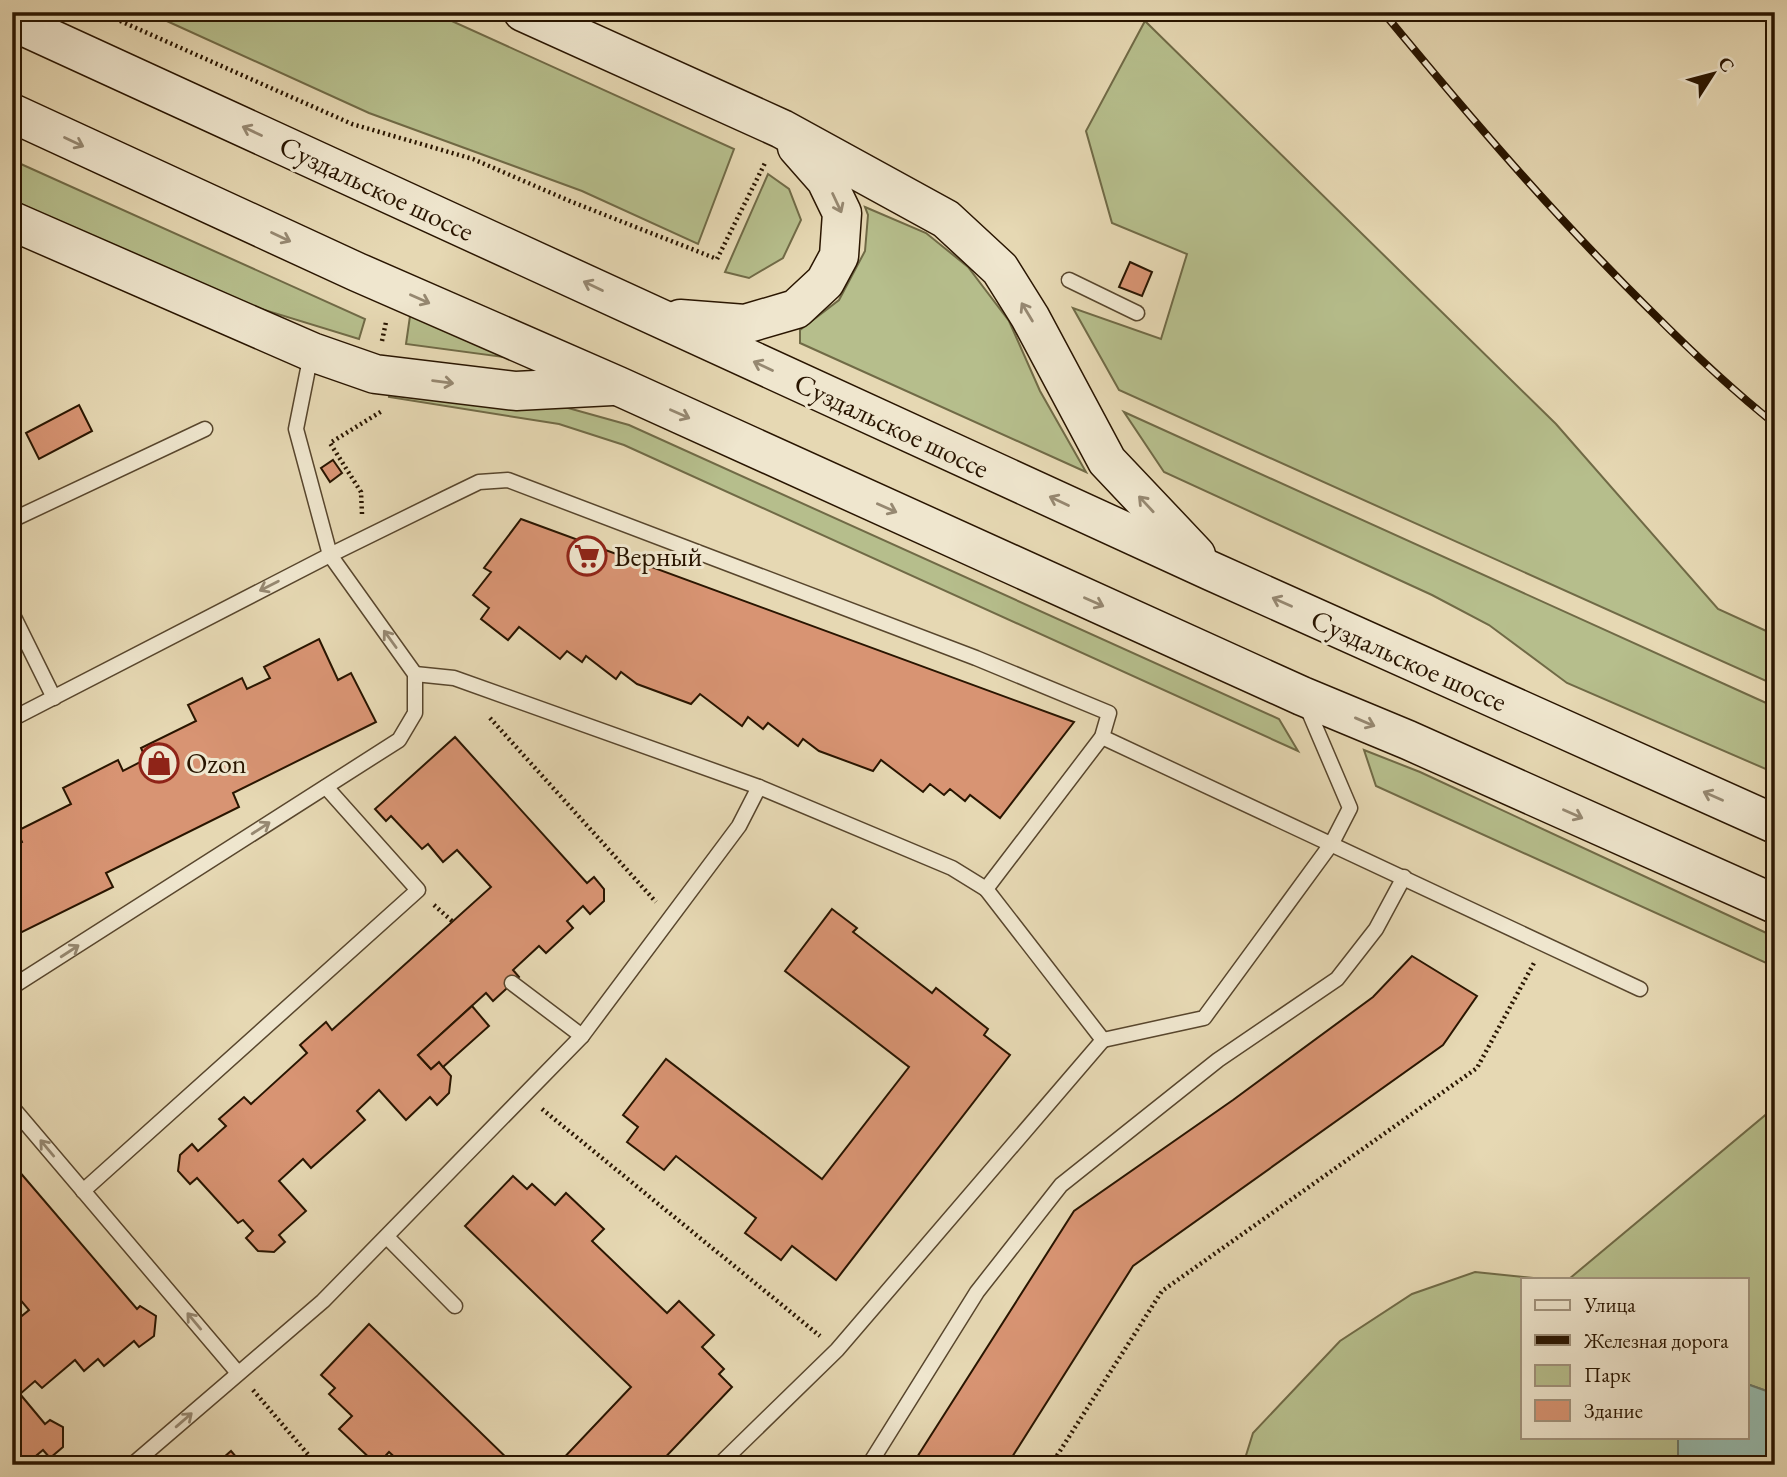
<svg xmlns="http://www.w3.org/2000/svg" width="1787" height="1477" viewBox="0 0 1787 1477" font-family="'EB Garamond',serif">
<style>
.green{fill:#b6be8c;stroke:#706a46;stroke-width:2}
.water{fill:#96baad;stroke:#6a7868;stroke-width:2}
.building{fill:#d89473;stroke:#291500;stroke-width:2}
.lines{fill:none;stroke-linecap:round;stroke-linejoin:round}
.service-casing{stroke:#58462d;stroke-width:17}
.secondary-casing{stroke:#291500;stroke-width:41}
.path{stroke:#291500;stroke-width:4.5;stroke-dasharray:2 3.5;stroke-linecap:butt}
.service{stroke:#efe6ce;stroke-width:14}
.secondary{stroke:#efe6ce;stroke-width:38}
.rail-casing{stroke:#291500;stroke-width:8}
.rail{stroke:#efe6ce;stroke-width:5;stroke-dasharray:16;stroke-linecap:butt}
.oneway{stroke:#968871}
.labels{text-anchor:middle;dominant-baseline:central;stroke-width:6;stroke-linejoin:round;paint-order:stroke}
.street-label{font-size:28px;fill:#291500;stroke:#efe6ce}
.poi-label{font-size:28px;fill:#291500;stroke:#efe6ce;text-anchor:start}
</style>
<rect width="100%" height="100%" fill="#e6d8b3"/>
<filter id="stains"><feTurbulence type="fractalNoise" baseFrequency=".00286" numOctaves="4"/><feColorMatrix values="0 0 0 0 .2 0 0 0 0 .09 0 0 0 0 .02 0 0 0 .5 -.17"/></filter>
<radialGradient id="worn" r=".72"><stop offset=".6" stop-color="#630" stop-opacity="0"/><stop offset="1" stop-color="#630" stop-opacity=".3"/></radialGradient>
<g class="green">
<polygon points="147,12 432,12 734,149 698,244 582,191 369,113"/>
<polygon points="1145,21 1556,424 1718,609 1775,635 1775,685 1119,390 1073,308 1161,339 1187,254 1112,223 1086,131"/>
<polygon points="12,160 365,319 359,339 232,300 12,200"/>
<polygon points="768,174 789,189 801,220 783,258 749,278 725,272"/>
<polygon points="865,207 926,233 968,267 1009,321 1040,391 1086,472 800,343 800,330 839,300 865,251 868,215"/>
<polygon points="410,316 504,351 503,357 406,344"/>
<polygon points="390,384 561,406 629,425 1279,719 1298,751 624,445 559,424 389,397"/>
<polygon points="1124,412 1775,707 1775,773 1567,683 1489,625 1432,595 1164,472"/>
<polygon points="1364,750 1420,772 1775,937 1775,967 1376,786"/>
<polygon points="1775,1107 1775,1394 1747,1384 1747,1279 1569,1279"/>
<polygon points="1475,1272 1543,1279 1523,1279 1523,1437 1678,1437 1678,1465 1243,1465 1253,1433 1340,1341 1412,1294"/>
</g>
<polygon class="water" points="1747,1384 1775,1394 1775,1465 1678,1465 1678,1437 1747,1437"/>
<g class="building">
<polygon points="1130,262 1152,272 1142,296 1119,287"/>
<polygon points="79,405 92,431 39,459 26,433"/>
<polygon points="333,460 342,473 330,482 321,468"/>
<polygon points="521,519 1074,722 1000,818 970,795 965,801 950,789 944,795 930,784 923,792 881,760 873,771 819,751 803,739 798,746 768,723 763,729 748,717 742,726 700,694 691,704 637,684 621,672 616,679 586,656 582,662 567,651 560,659 519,627 508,640 481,619 489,608 473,595 491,572 484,568"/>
<polygon points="319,639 338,680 351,673 376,722 233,793 239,807 106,873 113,887 12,937 12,847 22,842 17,831 71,804 63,788 118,760 123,771 146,759 141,748 196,721 188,705 242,678 247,689 270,678 264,667"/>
<polygon points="455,737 587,883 594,877 604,889 604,901 590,914 583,906 567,921 573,928 546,953 539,946 513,970 519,977 493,1001 486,993 418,1055 431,1069 439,1062 451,1076 449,1093 437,1105 430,1097 406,1120 379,1090 357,1111 365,1120 311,1168 303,1159 279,1181 306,1211 279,1235 285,1242 274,1252 258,1251 246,1238 253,1231 243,1220 238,1223 197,1178 190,1184 178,1171 180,1155 192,1144 198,1151 226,1126 219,1119 244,1097 251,1104 307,1053 300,1045 326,1022 332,1030 491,887 457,850 443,862 428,844 422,849 391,816 386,821 375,809"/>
<polygon points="832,909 857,928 853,932 932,993 936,988 988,1029 984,1035 1010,1055 836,1280 792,1246 781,1260 745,1233 756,1218 676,1156 664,1170 627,1142 638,1127 623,1115 666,1059 822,1179 909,1067 785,971"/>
<polygon points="1412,956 1477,996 1443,1045 1133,1266 1007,1465 912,1465 1074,1211 1233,1100 1373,997"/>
<polygon points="472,1006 489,1026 443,1067 439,1062 431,1069 418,1055"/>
<polygon points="12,1163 137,1309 140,1306 156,1316 154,1336 139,1347 134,1341 104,1366 98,1359 84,1371 75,1360 42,1388 35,1381 20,1394 45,1424 50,1420 63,1427 63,1447 50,1458 43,1450 25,1465 12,1465 12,1324 29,1310 12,1290"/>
<polygon points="513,1176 527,1189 532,1184 555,1205 566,1193 604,1229 592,1241 667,1313 679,1301 714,1335 702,1347 724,1369 719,1374 732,1387 658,1465 557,1465 631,1387 465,1226"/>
<polygon points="369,1324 514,1465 403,1465 389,1452 377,1465 339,1429 352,1416 329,1394 335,1388 321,1375"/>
<polygon points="231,1451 243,1465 215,1465"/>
</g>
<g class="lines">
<g class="service-casing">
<g id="service">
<polyline points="1069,280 1137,313"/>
<polyline points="12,520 205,429"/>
<polyline points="12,613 54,698"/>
<polyline points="12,719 330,555 446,498 479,482 508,480 976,658 1109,713 1102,737 986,889 952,868 759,787 454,678 415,674"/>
<polyline points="1102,737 1640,989"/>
<polyline points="512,983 582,1036"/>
<polyline points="12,987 399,740 415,713 415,674 330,555 296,429 311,354"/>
<polyline points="1103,1040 1204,1018 1332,843 1350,808 1306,705"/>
<polyline points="12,1107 238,1373"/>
<polyline points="83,1191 418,890 326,787"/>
<polyline points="387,1237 455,1306"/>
<polyline points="132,1465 323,1301 582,1036 739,826 759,787"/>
<polyline points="719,1465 837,1350 1103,1040 986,889"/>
<polyline points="869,1465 977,1292 1061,1185 1218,1060 1337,979 1376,929 1404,877"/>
</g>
</g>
<g class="secondary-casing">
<g id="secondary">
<polyline points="523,12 782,129 946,219 1000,269 1030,317 1107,461 1196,555"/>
<polyline points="12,21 1211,571 1775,824"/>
<polyline points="12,113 357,272 618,386 1302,696 1408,740 1775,904"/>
<polyline points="12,221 312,352 375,374 516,391 612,386"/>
<polyline points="680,319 745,324 796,309 825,282 839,256 842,213 826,180 797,147"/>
</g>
</g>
<g class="path">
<polyline points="100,12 352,124 473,159 572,202 717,259 765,163"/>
<polyline points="382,341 386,322"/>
<polyline points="362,514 361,492 330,443 382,411"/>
<polyline points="490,718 656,902"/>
<polyline points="434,905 452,921"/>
<polyline points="542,1109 820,1336"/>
<polyline points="253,1390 317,1465"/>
<polyline points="1051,1465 1162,1291 1477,1068 1534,963"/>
</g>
<use href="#service" class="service"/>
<use href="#secondary" class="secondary"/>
<g class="rail-casing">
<path id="rail" d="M 1383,12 C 1469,116 1556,218 1653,313 C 1692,352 1731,389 1775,424"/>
</g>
<use href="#rail" class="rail"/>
</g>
<defs><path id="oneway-shaft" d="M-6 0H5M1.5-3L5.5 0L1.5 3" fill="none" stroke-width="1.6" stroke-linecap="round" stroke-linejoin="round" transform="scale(1.75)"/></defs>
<g class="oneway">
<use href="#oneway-shaft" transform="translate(252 131) rotate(-155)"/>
<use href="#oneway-shaft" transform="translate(74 142) rotate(25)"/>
<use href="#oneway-shaft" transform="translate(837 203) rotate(65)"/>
<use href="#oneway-shaft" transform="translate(281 237) rotate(25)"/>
<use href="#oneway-shaft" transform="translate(593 286) rotate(-154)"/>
<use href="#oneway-shaft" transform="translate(420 299) rotate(24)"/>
<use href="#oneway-shaft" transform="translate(1027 312) rotate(-121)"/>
<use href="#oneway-shaft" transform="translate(763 366) rotate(-155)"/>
<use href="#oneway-shaft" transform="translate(443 382) rotate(7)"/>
<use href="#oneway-shaft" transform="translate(680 414) rotate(24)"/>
<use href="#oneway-shaft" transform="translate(1059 501) rotate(-155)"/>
<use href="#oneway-shaft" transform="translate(1146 504) rotate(-133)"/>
<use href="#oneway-shaft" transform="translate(887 508) rotate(24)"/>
<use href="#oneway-shaft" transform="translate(269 586) rotate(153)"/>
<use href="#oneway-shaft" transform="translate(1094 602) rotate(24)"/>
<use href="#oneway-shaft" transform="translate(1282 602) rotate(-156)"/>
<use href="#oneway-shaft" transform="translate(390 639) rotate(-126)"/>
<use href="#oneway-shaft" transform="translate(1365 722) rotate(23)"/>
<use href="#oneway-shaft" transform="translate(1713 796) rotate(-156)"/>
<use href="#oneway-shaft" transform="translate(1573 814) rotate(24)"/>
<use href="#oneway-shaft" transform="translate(261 828) rotate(-33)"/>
<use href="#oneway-shaft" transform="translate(70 951) rotate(-33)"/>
<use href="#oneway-shaft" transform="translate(47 1148) rotate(-130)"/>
<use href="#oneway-shaft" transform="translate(194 1321) rotate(-130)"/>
<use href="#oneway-shaft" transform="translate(184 1420) rotate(-41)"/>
</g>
<defs>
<g id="supermarket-ring" transform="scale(2.0125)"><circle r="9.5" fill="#efe6ce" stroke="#8f2418" stroke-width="1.5"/><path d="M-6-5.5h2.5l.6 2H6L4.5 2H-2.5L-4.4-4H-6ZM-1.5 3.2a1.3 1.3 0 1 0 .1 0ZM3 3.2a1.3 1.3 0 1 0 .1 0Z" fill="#8f2418"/></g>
<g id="shop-ring" transform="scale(2.0125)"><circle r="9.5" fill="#efe6ce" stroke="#8f2418" stroke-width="1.5"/><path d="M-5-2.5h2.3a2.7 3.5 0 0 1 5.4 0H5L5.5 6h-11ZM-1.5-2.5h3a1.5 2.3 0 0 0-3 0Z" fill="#8f2418"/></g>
</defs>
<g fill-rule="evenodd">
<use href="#supermarket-ring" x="587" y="556"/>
<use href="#shop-ring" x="159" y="763"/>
</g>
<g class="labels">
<g class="street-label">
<text transform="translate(377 188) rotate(25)">Суздальское шоссе</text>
<text transform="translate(892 425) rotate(25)">Суздальское шоссе</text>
<text transform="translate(1409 660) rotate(24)">Суздальское шоссе</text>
</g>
<g class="poi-label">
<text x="614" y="556">Верный</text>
<text x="186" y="763">Ozon</text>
</g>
</g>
<rect width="1787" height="1477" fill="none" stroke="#e6d8b3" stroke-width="42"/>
<rect x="14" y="14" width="1759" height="1449" fill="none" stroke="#291500" stroke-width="3.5"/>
<rect x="21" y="21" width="1745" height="1435" fill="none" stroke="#291500" stroke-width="2"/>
<rect x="1521" y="1278" width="228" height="161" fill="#efe6ce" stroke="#a0927c" stroke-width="2"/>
<rect x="1535" y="1300" width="35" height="10" fill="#efe6ce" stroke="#a0927c" stroke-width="2"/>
<text x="1584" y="1312" font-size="21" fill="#291500">Улица</text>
<rect x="1535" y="1335" width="35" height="10" fill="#291500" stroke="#a0927c" stroke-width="2"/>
<text x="1584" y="1348" font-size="21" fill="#291500">Железная дорога</text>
<rect x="1535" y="1365" width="35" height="21" fill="#b6be8c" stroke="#a0927c" stroke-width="2"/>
<text x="1584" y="1382" font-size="21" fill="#291500">Парк</text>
<rect x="1535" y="1400" width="35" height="21" fill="#d89473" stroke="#a0927c" stroke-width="2"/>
<text x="1584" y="1418" font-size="21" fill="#291500">Здание</text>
<g transform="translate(1713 74) rotate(54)" stroke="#efe6ce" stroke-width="5" paint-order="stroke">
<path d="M0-5L12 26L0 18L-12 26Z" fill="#291500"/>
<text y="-10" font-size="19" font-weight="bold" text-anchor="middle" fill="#291500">С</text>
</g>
<rect width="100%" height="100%" filter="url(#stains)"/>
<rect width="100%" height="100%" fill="url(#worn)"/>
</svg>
